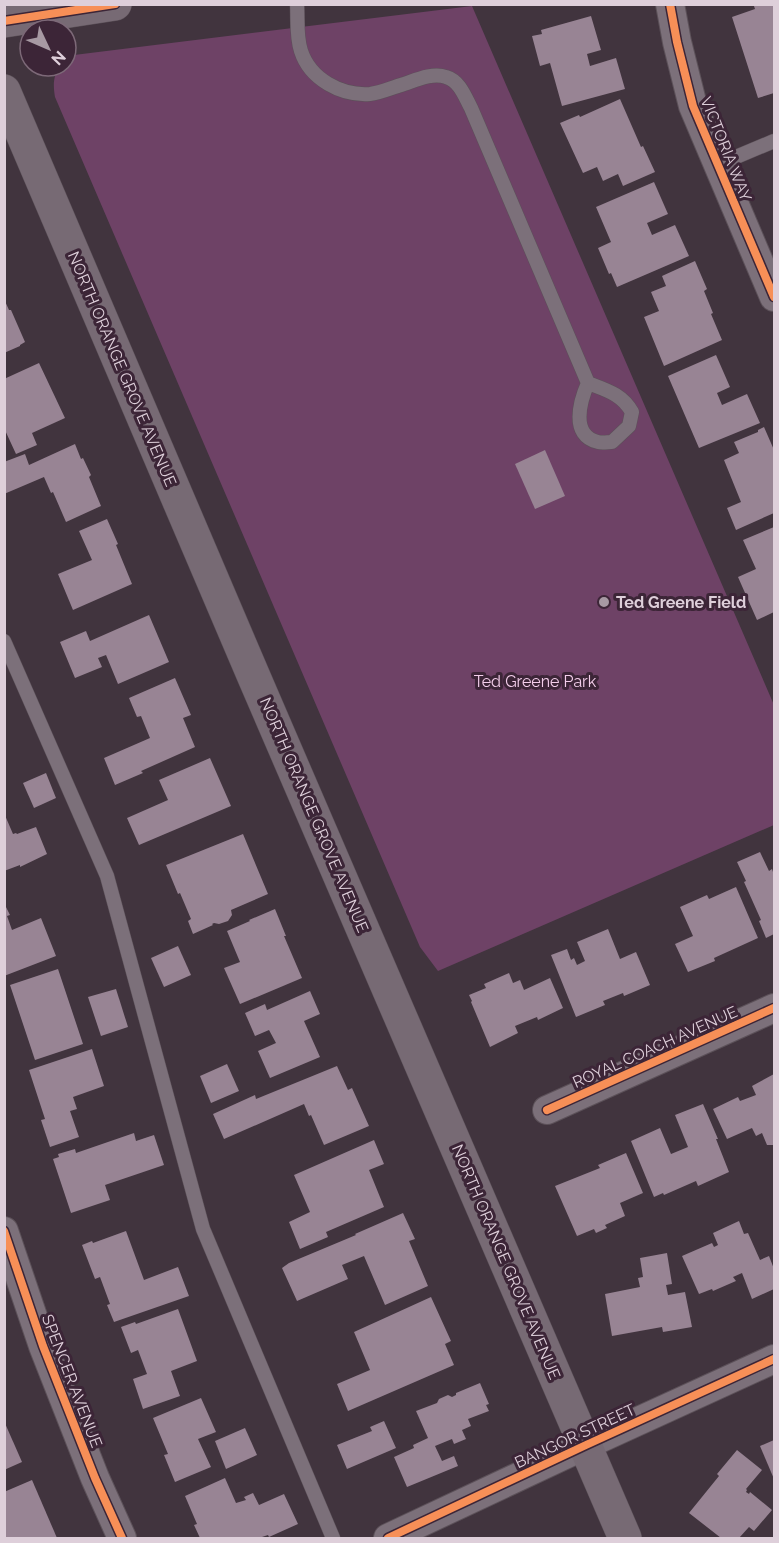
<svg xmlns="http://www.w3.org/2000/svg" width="779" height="1543" viewBox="0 0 779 1543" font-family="Raleway,sans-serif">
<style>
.green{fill:#6e4266}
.building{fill:#988494}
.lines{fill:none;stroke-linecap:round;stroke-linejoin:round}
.lane-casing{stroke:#5c5159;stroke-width:15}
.street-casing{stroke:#5c5159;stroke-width:30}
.secondary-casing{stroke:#5c5159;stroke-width:34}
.lane{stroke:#7c707a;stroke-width:14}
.street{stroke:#7c707a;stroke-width:28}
.secondary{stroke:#776a74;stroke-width:33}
.cycleway-casing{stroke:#3c2537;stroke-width:11}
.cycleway{stroke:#f78f57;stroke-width:8}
.poi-dot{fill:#a799a3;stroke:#3c2537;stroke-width:2}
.labels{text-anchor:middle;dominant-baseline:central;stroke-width:6;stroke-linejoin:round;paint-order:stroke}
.street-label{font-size:16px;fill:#decfda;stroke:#3c2537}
.poi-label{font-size:16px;font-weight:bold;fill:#decfda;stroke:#3c2537;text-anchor:start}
.park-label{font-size:16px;fill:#f4ceeb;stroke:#3c2537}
</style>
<rect width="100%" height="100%" fill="#41343e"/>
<path class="green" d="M 472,6 L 774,705 L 774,825 L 438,971 L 420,947 L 55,97 C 53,85 53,76 60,66 L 66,66 L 66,60 L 74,55 Z"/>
<g class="building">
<polygon points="760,4 774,4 774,93 758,98 732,17 755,9 754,6"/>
<polygon points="591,16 601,50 587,54 590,66 616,58 625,89 562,106 550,63 540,66 532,36 542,34 541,30"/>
<polygon points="620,99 641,147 643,146 655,172 623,186 618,174 603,181 597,167 583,173 560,123 579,115 580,117"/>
<polygon points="654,182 668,214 647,223 652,235 675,225 689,256 617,287 611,273 609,274 598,248 611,242 596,207"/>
<polygon points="695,261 707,289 704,291 713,313 711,314 722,340 664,366 644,317 659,311 651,292 666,286 662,276"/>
<polygon points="4,299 9,310 11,310 25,342 20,345 20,346 4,353"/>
<polygon points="716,355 730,387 717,393 722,405 747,394 760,423 699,448 668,376"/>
<polygon points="39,363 65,418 32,433 37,445 16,454 4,428 4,379"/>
<polygon points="764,427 774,450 774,513 736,530 727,508 741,502 724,460 739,453 734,442 758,432 758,430"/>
<polygon points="75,444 81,459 83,458 91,475 89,477 101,506 66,522 53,492 51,493 44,477 4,494 4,462 25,454 29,465"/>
<polygon points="545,450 565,496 535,509 515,464"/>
<polygon points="107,519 118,544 116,545 132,584 73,610 58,574 92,560 79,531"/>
<polygon points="774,527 774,612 757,620 738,577 756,569 743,540"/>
<polygon points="149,615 169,662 118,684 106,655 98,658 102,667 75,678 60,642 86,631 90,641"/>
<polygon points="175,678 191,715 183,718 195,747 141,771 143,773 115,785 104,758 150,738 141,716 137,717 129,698"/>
<polygon points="210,758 231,806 139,845 127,818 168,800 159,780"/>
<polygon points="46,773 56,798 34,808 23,783"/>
<polygon points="4,813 13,834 16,833 17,834 36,827 47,854 20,867 20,865 4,871"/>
<polygon points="243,834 268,894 231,910 232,915 228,921 219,924 214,923 212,924 213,925 193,934 188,921 191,919 180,893 178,894 166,865"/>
<polygon points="760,852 769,871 772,869 774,875 774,934 766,938 759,921 761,920 744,882 746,881 737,862"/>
<polygon points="736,887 758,938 714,958 715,961 688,972 675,944 693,936 680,907 707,895 709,899"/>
<polygon points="4,903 10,915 7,916 12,930 41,918 56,956 4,976"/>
<polygon points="275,909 286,936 284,936 302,978 240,1004 224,968 240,962 227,931 250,921 249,920"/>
<polygon points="608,929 620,959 636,952 650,985 624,996 623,993 603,1001 605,1005 576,1017 551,955 567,949 571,960 574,958 577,965 585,961 577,942"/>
<polygon points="178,946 191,975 164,987 151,958"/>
<polygon points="58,969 83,1044 35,1060 10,985"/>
<polygon points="509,973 513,983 520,980 524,990 550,978 563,1008 538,1020 537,1017 515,1026 518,1033 490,1047 471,1002 472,1001 469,995 486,988 484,984"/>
<polygon points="116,989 128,1027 101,1036 88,997"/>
<polygon points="310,991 320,1014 304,1021 320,1057 270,1078 258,1051 276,1043 269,1030 255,1036 245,1013 265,1004 267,1010"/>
<polygon points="92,1049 104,1086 73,1097 77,1109 70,1111 79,1137 50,1147 41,1120 45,1119 29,1070"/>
<polygon points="227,1064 239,1091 211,1103 200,1076"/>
<polygon points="337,1066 348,1090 352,1088 369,1126 324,1145 311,1115 309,1116 304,1104 224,1139 213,1114 255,1095 256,1099"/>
<polygon points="774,1074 774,1145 767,1145 762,1133 756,1136 752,1128 727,1139 713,1109 738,1097 740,1101 756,1095 752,1086"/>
<polygon points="703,1104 718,1139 716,1139 729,1172 698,1186 696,1181 664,1195 663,1193 654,1197 631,1141 660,1128 671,1154 688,1147 675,1115"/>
<polygon points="134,1133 136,1141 154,1135 164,1165 105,1185 110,1200 71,1213 53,1159 59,1157 58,1154 75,1149 76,1153"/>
<polygon points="374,1140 384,1164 369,1170 384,1207 326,1232 328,1237 300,1249 289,1222 310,1212 294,1175"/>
<polygon points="626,1153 643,1193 620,1203 625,1216 605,1225 607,1228 596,1233 594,1229 577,1236 555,1186 600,1168 598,1165"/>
<polygon points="403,1213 415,1239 409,1241 428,1286 385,1305 364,1256 342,1265 348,1279 297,1301 282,1268 289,1263 356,1235 355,1234"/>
<polygon points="739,1221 744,1234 748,1233 760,1260 769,1256 774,1269 774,1289 752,1299 742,1273 733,1277 736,1281 713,1291 712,1289 699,1294 682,1256 712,1243 714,1247 718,1245 713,1233"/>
<polygon points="126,1231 144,1280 178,1267 189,1296 114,1322 107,1305 110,1304 100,1277 95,1279 82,1245 92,1241 93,1243"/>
<polygon points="667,1253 672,1284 666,1285 668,1295 685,1292 692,1327 663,1332 662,1327 612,1336 605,1294 640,1287 638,1278 643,1277 640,1258"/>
<polygon points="431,1297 451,1341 445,1344 454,1365 348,1411 337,1384 370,1370 354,1332"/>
<polygon points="178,1309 197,1361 171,1371 180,1396 143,1409 133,1379 147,1374 138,1350 131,1353 121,1327 135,1322 136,1324"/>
<polygon points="480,1383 489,1404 486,1405 489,1411 468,1419 471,1426 462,1430 466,1439 454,1444 452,1439 435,1446 442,1461 454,1456 458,1466 407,1487 394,1457 414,1448 413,1445 428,1438 416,1411 437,1403 439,1399 448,1395 452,1397 456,1395 456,1393"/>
<polygon points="201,1398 216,1432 198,1439 211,1467 175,1482 164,1455 168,1454 153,1418"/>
<polygon points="4,1421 22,1462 4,1470"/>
<polygon points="384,1421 396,1448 347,1469 337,1445 372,1431 370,1427"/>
<polygon points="245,1428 257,1455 226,1469 215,1441"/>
<polygon points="774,1440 774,1479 760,1446"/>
<polygon points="737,1450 762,1470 746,1489 747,1490 746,1492 749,1494 750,1492 772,1510 754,1531 749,1527 739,1538 721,1538 689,1513 719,1476 717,1474"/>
<polygon points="225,1478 236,1503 246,1500 244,1497 253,1493 259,1505 284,1494 298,1524 269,1537 268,1535 259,1538 200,1538 194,1525 197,1524 185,1496"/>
<polygon points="32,1480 57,1538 5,1538 4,1492"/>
</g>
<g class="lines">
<g class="lane-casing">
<g id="lane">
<path d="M 297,4 C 298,19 296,36 301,51 C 310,79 341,96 370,94 C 380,93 391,88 401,85 C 414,81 432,72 446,77 C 460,81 465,97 471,108 L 588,383 C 606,390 622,394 632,412 L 629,426 L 612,442 C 608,442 602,443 598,442 C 570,436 580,401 588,383"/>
<polyline points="717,165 774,141"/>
<polyline points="4,641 107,876 203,1229 333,1538"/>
</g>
</g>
<g class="street-casing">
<g id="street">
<polyline points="670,4 677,42 693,106 774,297"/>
<polyline points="547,1110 774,1008"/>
<polyline points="4,1231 43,1346 95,1478 122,1538"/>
<polyline points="388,1538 586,1445 774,1359"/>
</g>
</g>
<g class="secondary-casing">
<g id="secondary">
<polyline points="4,21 115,4"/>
<polyline points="4,91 254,677 625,1538"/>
</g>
</g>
<use href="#lane" class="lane"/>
<use href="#street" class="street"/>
<use href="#secondary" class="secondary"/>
<g class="cycleway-casing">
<g id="cycleway">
<polyline points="670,4 677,42 693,106 774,297"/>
<polyline points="4,21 115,4"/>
<polyline points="547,1110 774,1008"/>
<polyline points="4,1231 43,1346 95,1478 122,1538"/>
<polyline points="388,1538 586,1445 774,1359"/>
</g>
</g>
<use href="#cycleway" class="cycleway"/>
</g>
<circle class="poi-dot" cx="604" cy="602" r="6"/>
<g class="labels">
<g class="street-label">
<text transform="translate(726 149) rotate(68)">VICTORIA WAY</text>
<text transform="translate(122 369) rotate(67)">NORTH ORANGE GROVE AVENUE</text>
<text transform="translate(314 815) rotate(67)">NORTH ORANGE GROVE AVENUE</text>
<text transform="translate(655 1047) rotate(-24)">ROYAL COACH AVENUE</text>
<text transform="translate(506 1262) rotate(67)">NORTH ORANGE GROVE AVENUE</text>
<text transform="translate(72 1381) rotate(69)">SPENCER AVENUE</text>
<text transform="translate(575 1436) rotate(-25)">BANGOR STREET</text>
</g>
<g class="poi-label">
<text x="616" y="602">Ted Greene Field</text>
</g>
<g class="park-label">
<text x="535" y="681">Ted Greene Park</text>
</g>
</g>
<rect width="779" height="1543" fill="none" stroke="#decfda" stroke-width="12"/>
<g transform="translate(48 48) rotate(134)"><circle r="28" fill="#3c2537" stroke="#7d6978" stroke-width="1.5"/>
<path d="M0-4.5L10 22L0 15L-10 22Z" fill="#a799a3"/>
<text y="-9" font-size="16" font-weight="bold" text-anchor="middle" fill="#decfda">N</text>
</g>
</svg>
